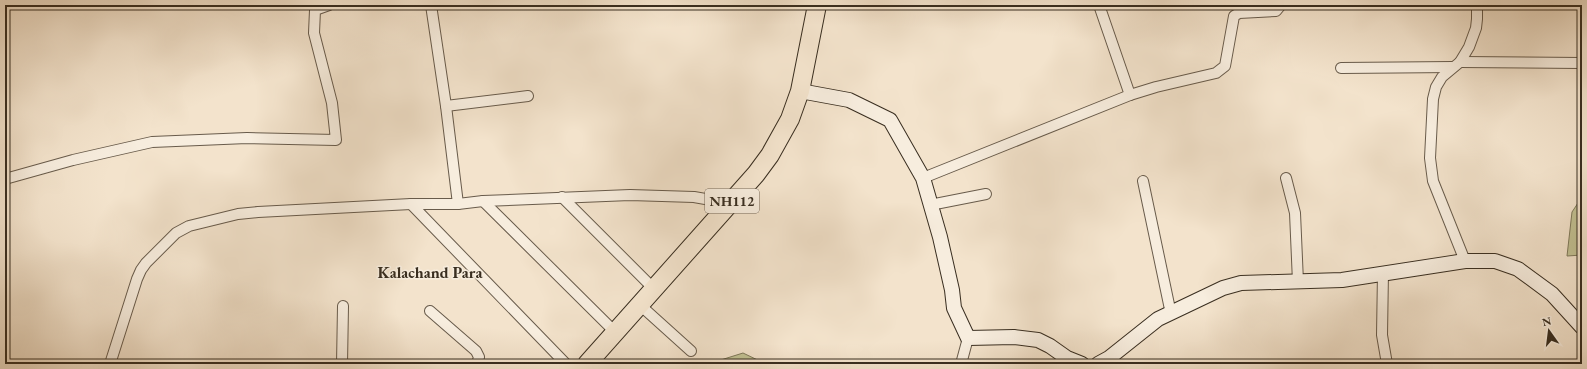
<svg xmlns="http://www.w3.org/2000/svg" width="1587" height="369" viewBox="0 0 1587 369" font-family="'EB Garamond',serif">
<style>
.green{fill:#c2c193;stroke:#7e785a}
.lines{fill:none;stroke-linecap:round;stroke-linejoin:round}
.street-casing{stroke:#685b4b;stroke-width:12}
.secondary-casing{stroke:#392e20;stroke-width:16}
.highway-casing{stroke:#392e20;stroke-width:20}
.street{stroke:#f7edde;stroke-width:10}
.secondary{stroke:#f7edde;stroke-width:14}
.highway{stroke:#f3e3cc;stroke-width:18}
.labels{text-anchor:middle;dominant-baseline:central;stroke-width:3;stroke-linejoin:round;paint-order:stroke}
.shield{fill:#f7edde;stroke:#726759;stroke-width:1}
.shield-label{font-size:14px;font-weight:bold;fill:#392e20}
.neighbourhood-label{font-size:16px;font-weight:bold;fill:#392e20;stroke:#f7edde}
</style>
<rect width="100%" height="100%" fill="#f3e3cc"/>
<filter id="stains"><feTurbulence type="fractalNoise" baseFrequency=".005" numOctaves="4"/><feColorMatrix values="0 0 0 0 .2 0 0 0 0 .09 0 0 0 0 .02 0 0 0 .5 -.17"/></filter>
<radialGradient id="worn" r=".72"><stop offset=".6" stop-color="#630" stop-opacity="0"/><stop offset="1" stop-color="#630" stop-opacity=".3"/></radialGradient>
<g class="green">
<polygon points="1582,197 1582,255 1567,256 1572,212"/>
<polygon points="743,353 766,364 708,364"/>
</g>
<g class="lines">
<g class="street-casing">
<g id="street">
<polyline points="431,5 446,106 458,204"/>
<polyline points="1099,5 1130,95"/>
<polyline points="1460,62 1582,63"/>
<polyline points="1341,68 1453,67"/>
<polyline points="446,106 528,96"/>
<polyline points="923,178 1130,95 1156,87 1216,73 1225,66 1234,16 1239,13 1276,11 1281,5"/>
<polyline points="1286,178 1295,213 1298,282"/>
<polyline points="5,179 73,160 152,142 247,138 336,140 332,103 314,33 315,10 329,5"/>
<polyline points="1143,181 1171,314"/>
<polyline points="562,197 654,289"/>
<polyline points="483,201 615,332"/>
<polyline points="411,204 566,364"/>
<polyline points="930,205 986,194"/>
<polyline points="1465,261 1433,181 1430,158 1433,99 1436,87 1442,77 1460,62 1469,47 1476,28 1477,19 1477,5"/>
<polyline points="1383,272 1382,335 1387,364"/>
<polyline points="640,305 691,351"/>
<polyline points="430,311 476,351 479,357 477,364"/>
<polyline points="110,364 137,279 141,270 146,263 176,233 189,226 238,214 258,212 411,204 458,204 483,201 630,195 694,197 711,200 727,206"/>
<polyline points="342,364 343,306"/>
<polyline points="961,364 968,338"/>
</g>
</g>
<g class="secondary-casing">
<g id="secondary">
<polyline points="800,91 849,100 890,120 923,178 940,237 952,290 954,308 968,338 1014,337 1038,340 1050,346 1067,358 1082,364"/>
<polyline points="1098,364 1109,358 1158,319 1223,288 1241,283 1342,280 1465,261 1495,261 1518,269 1552,294 1582,327"/>
</g>
</g>
<g class="highway-casing">
<polyline id="highway" points="587,364 756,174 770,155 790,119 800,91 817,5"/>
</g>
<use href="#street" class="street"/>
<use href="#secondary" class="secondary"/>
<use href="#highway" class="highway"/>
</g>
<g class="labels">
<rect class="shield" x="705" y="189" width="54" height="24" rx="3"/>
<g class="shield-label">
<text x="732" y="201">NH112</text>
</g>
<g class="neighbourhood-label">
<text x="430" y="272">Kalachand Para</text>
</g>
</g>
<rect width="1587" height="369" fill="none" stroke="#f3e3cc" stroke-width="20"/>
<rect x="6" y="6" width="1575" height="357" fill="none" stroke="#392e20" stroke-width="2"/>
<rect x="10" y="10" width="1567" height="349" fill="none" stroke="#392e20"/>
<g transform="translate(1549 331) rotate(346)" stroke="#f7edde" stroke-width="3" paint-order="stroke">
<path d="M0-3L7 15L0 10L-7 15Z" fill="#392e20"/>
<text y="-6" font-size="11" font-weight="bold" text-anchor="middle" fill="#392e20">N</text>
</g>
<rect width="100%" height="100%" filter="url(#stains)"/>
<rect width="100%" height="100%" fill="url(#worn)"/>
</svg>
